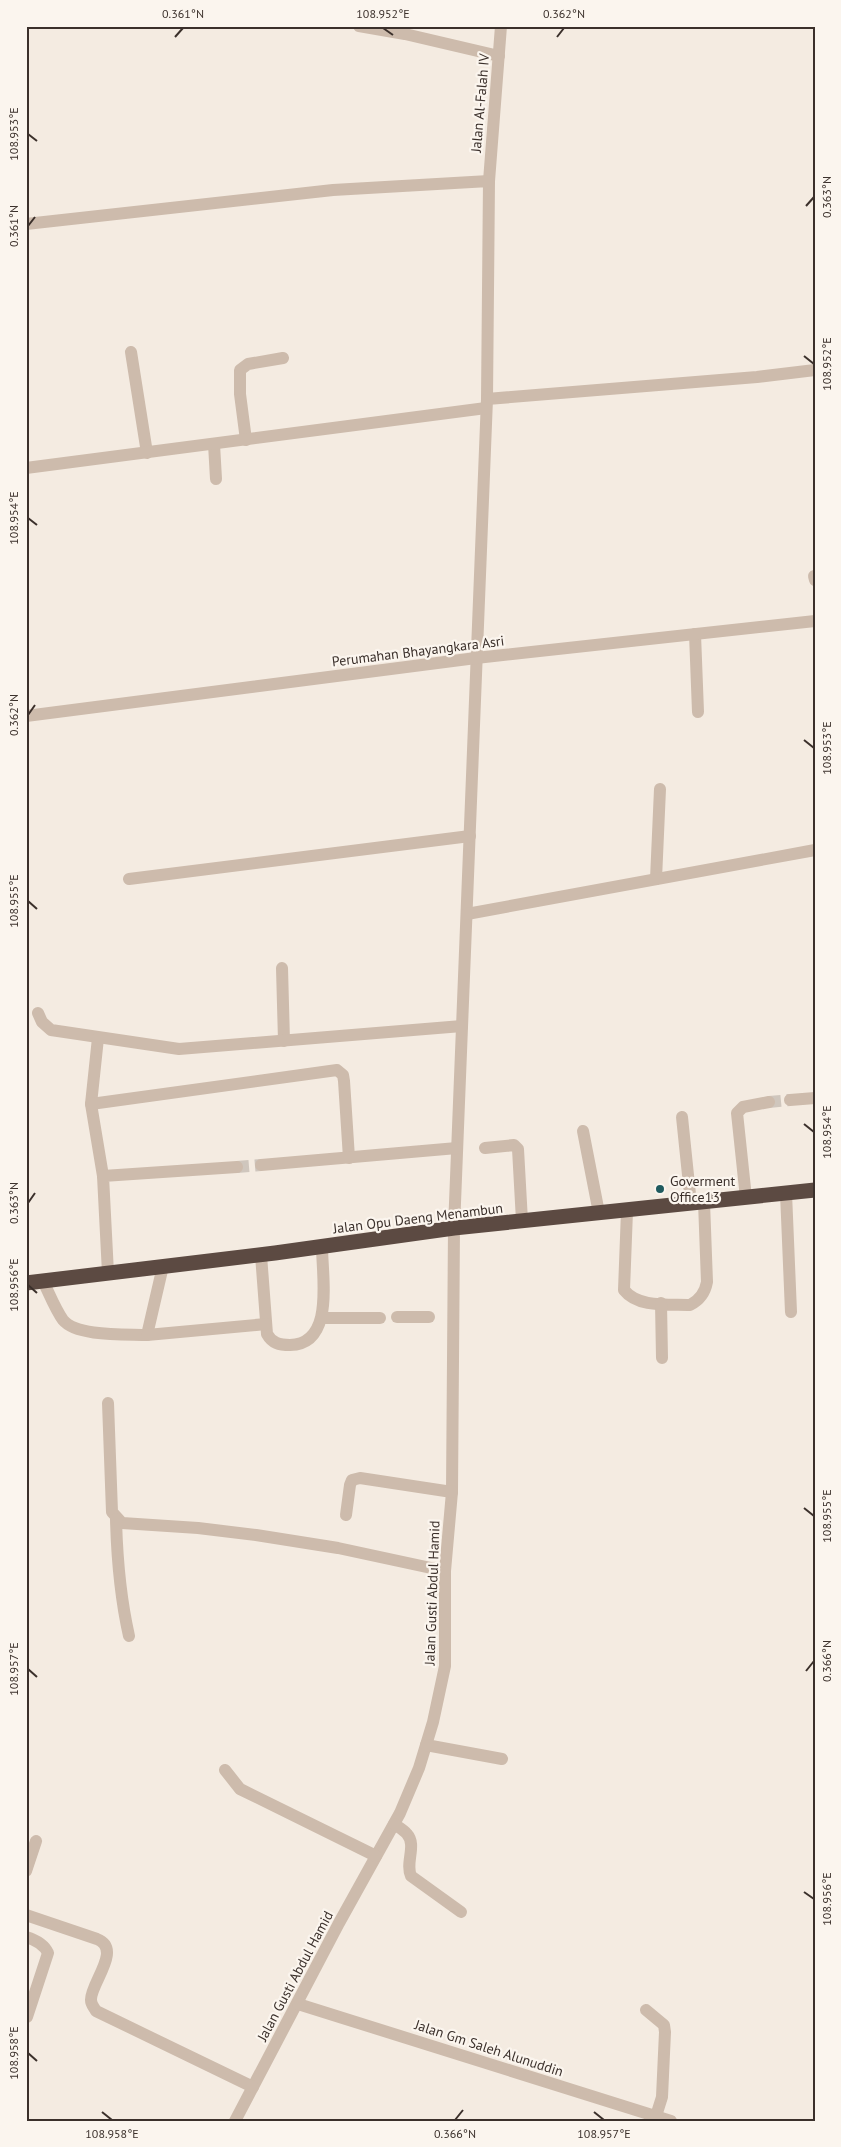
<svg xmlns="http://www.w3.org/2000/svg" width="841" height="2147" viewBox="0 0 841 2147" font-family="'PT Sans',sans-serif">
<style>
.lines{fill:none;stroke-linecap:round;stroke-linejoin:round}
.minor-tunnel{stroke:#cfc6bd;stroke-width:12;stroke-dasharray:12 6;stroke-linecap:butt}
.minor{stroke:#cdbbac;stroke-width:12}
.highway{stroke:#5c4a42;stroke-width:15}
.ticks{fill:none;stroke:#3b302b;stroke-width:2}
.poi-dot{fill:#1f5a5e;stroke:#fbf5ee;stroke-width:2}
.labels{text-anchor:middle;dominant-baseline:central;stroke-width:4.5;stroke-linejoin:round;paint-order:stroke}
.street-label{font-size:14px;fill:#3b302b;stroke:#fbf5ee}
.poi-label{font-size:14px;fill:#3b302b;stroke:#fbf5ee;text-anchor:start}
.neatline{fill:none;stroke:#3b302b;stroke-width:2}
.ticks-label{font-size:12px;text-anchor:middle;fill:#3b302b}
</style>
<rect width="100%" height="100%" fill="#f4ebe1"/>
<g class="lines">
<g class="minor-tunnel">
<polyline points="769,1102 790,1100"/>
<polyline points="237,1167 261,1165"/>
</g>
<g class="minor">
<polyline points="359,26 405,34 499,56"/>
<polyline points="489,181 501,26"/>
<polyline points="26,224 333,190 489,181 487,399 454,1228 452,1492 445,1571 445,1666 433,1722 419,1768 400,1813 339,1923 235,2121"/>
<polyline points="131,352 147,453"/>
<polyline points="487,399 757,377 815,370"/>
<polyline points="246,440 240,394 240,370 248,364 283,358"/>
<polyline points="214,444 216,479"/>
<polyline points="26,468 486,408"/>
<polyline points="814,576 815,580"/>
<polyline points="695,634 698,712"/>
<polyline points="26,716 476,658 815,621"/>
<polyline points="129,879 470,836"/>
<polyline points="656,879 660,789"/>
<polyline points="467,914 815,850"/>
<polyline points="282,968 284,1041"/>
<polyline points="38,1013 42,1022 51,1030 179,1049 462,1026"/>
<polyline points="98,1038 91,1104 103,1176"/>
<polyline points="790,1100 815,1098"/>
<polyline points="91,1104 337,1070 343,1075 344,1081 349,1158"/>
<polyline points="682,1117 691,1204"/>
<polyline points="583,1131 599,1213"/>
<polyline points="485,1148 514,1145 518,1149 522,1221"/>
<polyline points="261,1165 457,1148"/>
<polyline points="786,1193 791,1312"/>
<polyline points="746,1198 737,1113 743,1107 769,1102"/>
<path d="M 627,1211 L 624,1290 C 638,1308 669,1304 690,1305 C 700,1300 705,1293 707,1282 L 704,1202"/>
<path d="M 261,1255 L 267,1334 C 272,1343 279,1345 290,1345 C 335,1344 322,1277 322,1246"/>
<polyline points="108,1273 103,1176 237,1167"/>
<path d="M 43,1281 C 49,1293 55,1309 63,1320 C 77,1337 126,1334 147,1335 L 163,1266"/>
<polyline points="661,1303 662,1358"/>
<polyline points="397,1317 429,1317"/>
<polyline points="322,1318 380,1318"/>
<polyline points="147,1335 266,1324"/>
<polyline points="108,1403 112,1512 122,1523 198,1528 256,1535 338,1548 445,1571"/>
<polyline points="346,1515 350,1485 352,1480 360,1478 452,1492"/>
<path d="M 116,1519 C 117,1559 120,1596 129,1636"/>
<polyline points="426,1745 502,1759"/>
<polyline points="225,1770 240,1789 376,1856"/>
<path d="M 394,1824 C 398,1827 404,1830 407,1834 C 417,1845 405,1863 411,1876 L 461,1912"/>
<polyline points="26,1871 36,1841"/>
<path d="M 26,1915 L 97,1939 C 123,1949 90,1984 91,2000 C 91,2005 94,2007 96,2011 L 253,2087"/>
<path d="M 26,1937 C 36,1940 44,1944 48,1953 L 27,2017"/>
<polyline points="298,2004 671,2121"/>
<polyline points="646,2010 664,2025 665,2032 662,2097 656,2116"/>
</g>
<polyline class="highway" points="26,1283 275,1253 454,1228 815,1190"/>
</g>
<path class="ticks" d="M 383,28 L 393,35M 175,37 L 183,28M 557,37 L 564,28M 28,134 L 37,141M 806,206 L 814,197M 28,226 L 35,217M 804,356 L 814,364M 28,518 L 37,525M 28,715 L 35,705M 804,740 L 814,748M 28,901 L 37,909M 804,1124 L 814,1132M 28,1203 L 35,1193M 28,1285 L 37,1293M 804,1508 L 814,1516M 28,1669 L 37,1677M 806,1671 L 814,1661M 804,1892 L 814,1899M 28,2053 L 37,2061M 102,2112 L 112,2120M 594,2112 L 604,2120M 455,2120 L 463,2110"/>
<circle class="poi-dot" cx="660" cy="1189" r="5"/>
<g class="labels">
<g class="street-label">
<text transform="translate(480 103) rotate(-85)">Jalan Al-Falah IV</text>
<text transform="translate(418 651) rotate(-7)">Perumahan Bhayangkara Asri</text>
<text transform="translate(418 1218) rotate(-7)">Jalan Opu Daeng Menambun</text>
<text transform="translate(432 1593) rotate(-88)">Jalan Gusti Abdul Hamid</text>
<text transform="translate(295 1976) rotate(-62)">Jalan Gusti Abdul Hamid</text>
<text transform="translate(489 2048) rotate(18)">Jalan Gm Saleh Alunuddin</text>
</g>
<g class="poi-label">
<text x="670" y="1181">Goverment<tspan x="670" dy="16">Office13</tspan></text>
</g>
</g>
<rect width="841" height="2147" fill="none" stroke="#fbf5ee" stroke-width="55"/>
<rect x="28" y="28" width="786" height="2092" class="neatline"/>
<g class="ticks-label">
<text x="183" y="18">0.361°N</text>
<text x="383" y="18">108.952°E</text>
<text x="564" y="18">0.362°N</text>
<text transform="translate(14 134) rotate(-90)" y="4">108.953°E</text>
<text transform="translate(827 197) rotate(-90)" y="4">0.363°N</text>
<text transform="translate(14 226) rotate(-90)" y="4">0.361°N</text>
<text transform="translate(827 364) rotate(-90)" y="4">108.952°E</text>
<text transform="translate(14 518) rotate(-90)" y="4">108.954°E</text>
<text transform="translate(14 715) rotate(-90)" y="4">0.362°N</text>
<text transform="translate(827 748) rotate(-90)" y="4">108.953°E</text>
<text transform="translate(14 901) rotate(-90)" y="4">108.955°E</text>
<text transform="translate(827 1132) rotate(-90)" y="4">108.954°E</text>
<text transform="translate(14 1203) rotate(-90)" y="4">0.363°N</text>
<text transform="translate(14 1285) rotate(-90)" y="4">108.956°E</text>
<text transform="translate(827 1516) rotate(-90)" y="4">108.955°E</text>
<text transform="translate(827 1661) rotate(-90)" y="4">0.366°N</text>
<text transform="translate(14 1669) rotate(-90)" y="4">108.957°E</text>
<text transform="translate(827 1899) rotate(-90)" y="4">108.956°E</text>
<text transform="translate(14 2053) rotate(-90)" y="4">108.958°E</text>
<text x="112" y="2138">108.958°E</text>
<text x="455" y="2138">0.366°N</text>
<text x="604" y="2138">108.957°E</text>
</g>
</svg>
